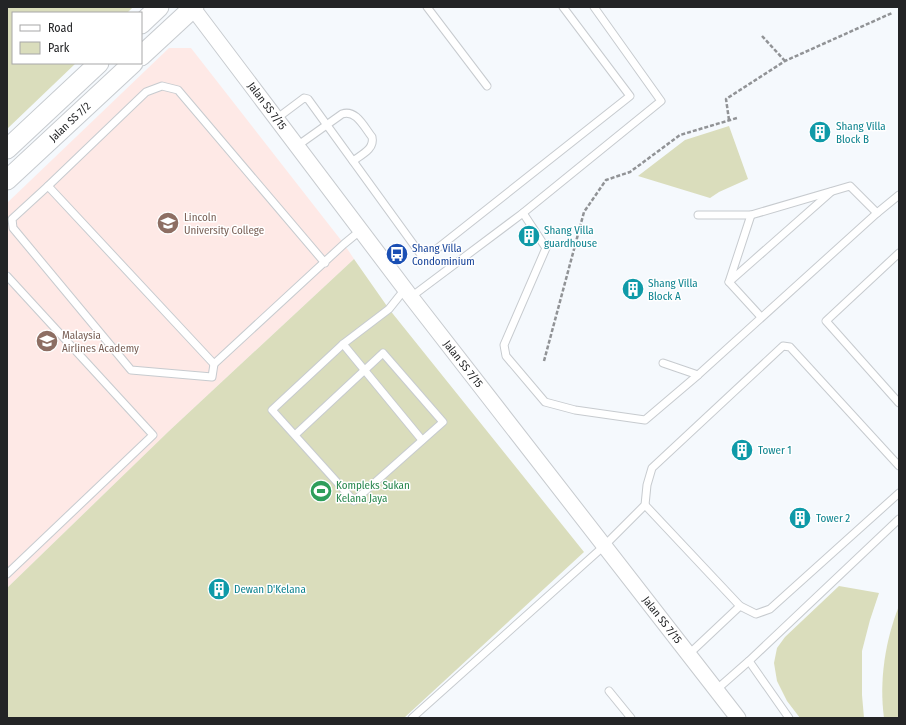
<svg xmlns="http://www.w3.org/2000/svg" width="906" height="725" viewBox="0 0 906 725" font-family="'Fira Sans Condensed',sans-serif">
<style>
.education{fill:#fee9e6}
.green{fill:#daddbc}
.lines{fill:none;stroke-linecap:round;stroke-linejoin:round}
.service-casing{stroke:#c7cbcf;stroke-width:9}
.minor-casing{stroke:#c7cbcf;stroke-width:17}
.tertiary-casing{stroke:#c7cbcf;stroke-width:21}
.path{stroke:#919396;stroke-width:2.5;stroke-dasharray:4 2;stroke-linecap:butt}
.service{stroke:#fff;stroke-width:7}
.minor{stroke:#fff;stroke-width:15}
.tertiary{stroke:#fff;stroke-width:19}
.labels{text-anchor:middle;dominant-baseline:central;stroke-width:3;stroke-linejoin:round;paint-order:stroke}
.street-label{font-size:11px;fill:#232426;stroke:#fff}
.culture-label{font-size:11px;fill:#0d838f;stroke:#fff;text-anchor:start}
.education-label{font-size:11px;fill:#785e54;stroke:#fff;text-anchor:start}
.transit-label{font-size:11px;fill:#164399;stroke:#fff;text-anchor:start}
.leisure-label{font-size:11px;fill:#27864d;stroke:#fff;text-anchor:start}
</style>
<rect width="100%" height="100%" fill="#f5f9fd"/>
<polygon class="education" points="169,48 191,48 344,244 354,259 169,431 7,588 7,203"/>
<g class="green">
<polygon points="7,7 133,7 127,13 13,13 13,63 76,63 7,129"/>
<polygon points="729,126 748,179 719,192 710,198 638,176 685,140"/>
<polygon points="354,259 389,309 584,552 404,718 7,718 7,588 169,431"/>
<polygon points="839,586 879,593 870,620 862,651 862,695 864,718 800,718 787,701 777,681 774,663 777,648 785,637"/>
<path d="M 899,606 L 899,718 L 884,718 C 879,681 885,641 899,606 Z"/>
</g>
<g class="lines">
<g class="service-casing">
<g id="service">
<polyline points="427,7 487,86"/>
<polyline points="276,119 304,98 308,99 424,259 630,96 563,7"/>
<path d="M 297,146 L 342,114 C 356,109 364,127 372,137 C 375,149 361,155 353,161"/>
<polyline points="48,186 12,219 13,228 131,370 212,377 214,364"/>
<polyline points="523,213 546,248 504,345 506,356 545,402 575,410 645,420 698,375 877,213 899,195"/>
<polyline points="698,215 751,215 850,186 877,213"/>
<polyline points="751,215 729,282 761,317"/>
<polyline points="899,253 826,321 899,403"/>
<polyline points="325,263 178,90 162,86 146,92 48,186 214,364 344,244 361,230"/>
<polyline points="7,276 153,435 7,574"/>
<polyline points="729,282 831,192"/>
<polyline points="411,297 523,213 661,101 594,7"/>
<polyline points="343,344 422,440"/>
<polyline points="663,363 698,375"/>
<polyline points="295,435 383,353 443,422 354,501 272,410 343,344 389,309 405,289"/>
<polyline points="645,505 740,606 756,614 770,609 899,493"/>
<polyline points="689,654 740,606"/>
<polyline points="749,661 789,718"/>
<polyline points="716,690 749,661 899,519"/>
<polyline points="609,691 631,718"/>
<polyline points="412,718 604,546 645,505 647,485 652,468 783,346 790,347 899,466"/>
</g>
</g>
<g class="minor-casing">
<polyline id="minor" points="192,7 411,297 738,718"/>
</g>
<g class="tertiary-casing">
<g id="tertiary">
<polyline points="141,24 159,7"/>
<polyline points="141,56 194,7"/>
<polyline points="7,149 99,63"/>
<polyline points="7,180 133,63"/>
</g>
</g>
<g class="path">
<polyline points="762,36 785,61"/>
<polyline points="729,120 726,99 785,61 892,13"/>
<polyline points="544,361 584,212 606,180 630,172 680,135 737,118"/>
</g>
<use href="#service" class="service"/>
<use href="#minor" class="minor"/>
<use href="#tertiary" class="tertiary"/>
</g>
<defs>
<g id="building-disc" transform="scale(1.15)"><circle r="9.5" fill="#0f9aa8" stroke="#fff"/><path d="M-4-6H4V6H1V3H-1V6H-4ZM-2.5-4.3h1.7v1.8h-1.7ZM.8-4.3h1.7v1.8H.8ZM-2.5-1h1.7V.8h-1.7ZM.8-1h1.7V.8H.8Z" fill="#fff"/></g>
<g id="university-disc" transform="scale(1.15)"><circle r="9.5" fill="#8d6e63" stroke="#fff"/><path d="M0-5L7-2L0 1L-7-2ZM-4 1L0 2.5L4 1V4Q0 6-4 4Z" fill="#fff"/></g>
<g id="bus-disc" transform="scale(1.15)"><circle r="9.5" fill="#1a4fb4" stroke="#fff"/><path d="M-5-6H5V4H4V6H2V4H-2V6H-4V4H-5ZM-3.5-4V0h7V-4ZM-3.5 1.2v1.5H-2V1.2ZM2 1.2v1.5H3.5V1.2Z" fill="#fff"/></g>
<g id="stadium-disc" transform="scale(1.15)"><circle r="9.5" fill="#2e9e5b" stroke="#fff"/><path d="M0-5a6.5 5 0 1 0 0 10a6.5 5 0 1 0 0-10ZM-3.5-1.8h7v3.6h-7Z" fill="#fff"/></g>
</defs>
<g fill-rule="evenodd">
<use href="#building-disc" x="820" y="132"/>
<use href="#university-disc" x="168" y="223"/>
<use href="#building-disc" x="529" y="236"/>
<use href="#bus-disc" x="397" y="254"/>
<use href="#building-disc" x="633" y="289"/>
<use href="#university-disc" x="47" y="341"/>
<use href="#building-disc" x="742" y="450"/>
<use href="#stadium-disc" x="321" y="491"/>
<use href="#building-disc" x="800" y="518"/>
<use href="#building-disc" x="219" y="589"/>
</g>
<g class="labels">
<g class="street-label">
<text transform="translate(267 106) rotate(53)">Jalan SS 7/15</text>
<text transform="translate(70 122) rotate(-43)">Jalan SS 7/2</text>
<text transform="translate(463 364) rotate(52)">Jalan SS 7/15</text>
<text transform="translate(662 620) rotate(52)">Jalan SS 7/15</text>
</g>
<g class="culture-label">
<text x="836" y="126">Shang Villa<tspan x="836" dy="13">Block B</tspan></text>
<text x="544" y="230">Shang Villa<tspan x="544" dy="13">guardhouse</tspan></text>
<text x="648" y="283">Shang Villa<tspan x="648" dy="13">Block A</tspan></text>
<text x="758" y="450">Tower 1</text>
<text x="816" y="518">Tower 2</text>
<text x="234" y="589">Dewan D'Kelana</text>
</g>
<g class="education-label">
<text x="184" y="217">Lincoln<tspan x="184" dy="13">University College</tspan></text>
<text x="62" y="335">Malaysia<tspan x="62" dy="13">Airlines Academy</tspan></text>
</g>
<g class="transit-label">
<text x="412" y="248">Shang Villa<tspan x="412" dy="13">Condominium</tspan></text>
</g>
<g class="leisure-label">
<text x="336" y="485">Kompleks Sukan<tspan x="336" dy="13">Kelana Jaya</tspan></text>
</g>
</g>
<rect width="906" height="725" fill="none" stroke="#232426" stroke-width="16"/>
<rect x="12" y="12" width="130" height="52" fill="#ffffff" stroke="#a7a7a8"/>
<rect x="20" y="25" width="20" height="6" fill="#ffffff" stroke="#a7a7a8"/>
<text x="48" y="32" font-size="12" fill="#232426">Road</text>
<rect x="20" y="42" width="20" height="12" fill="#daddbc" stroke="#a7a7a8"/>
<text x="48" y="52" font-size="12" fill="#232426">Park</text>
</svg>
